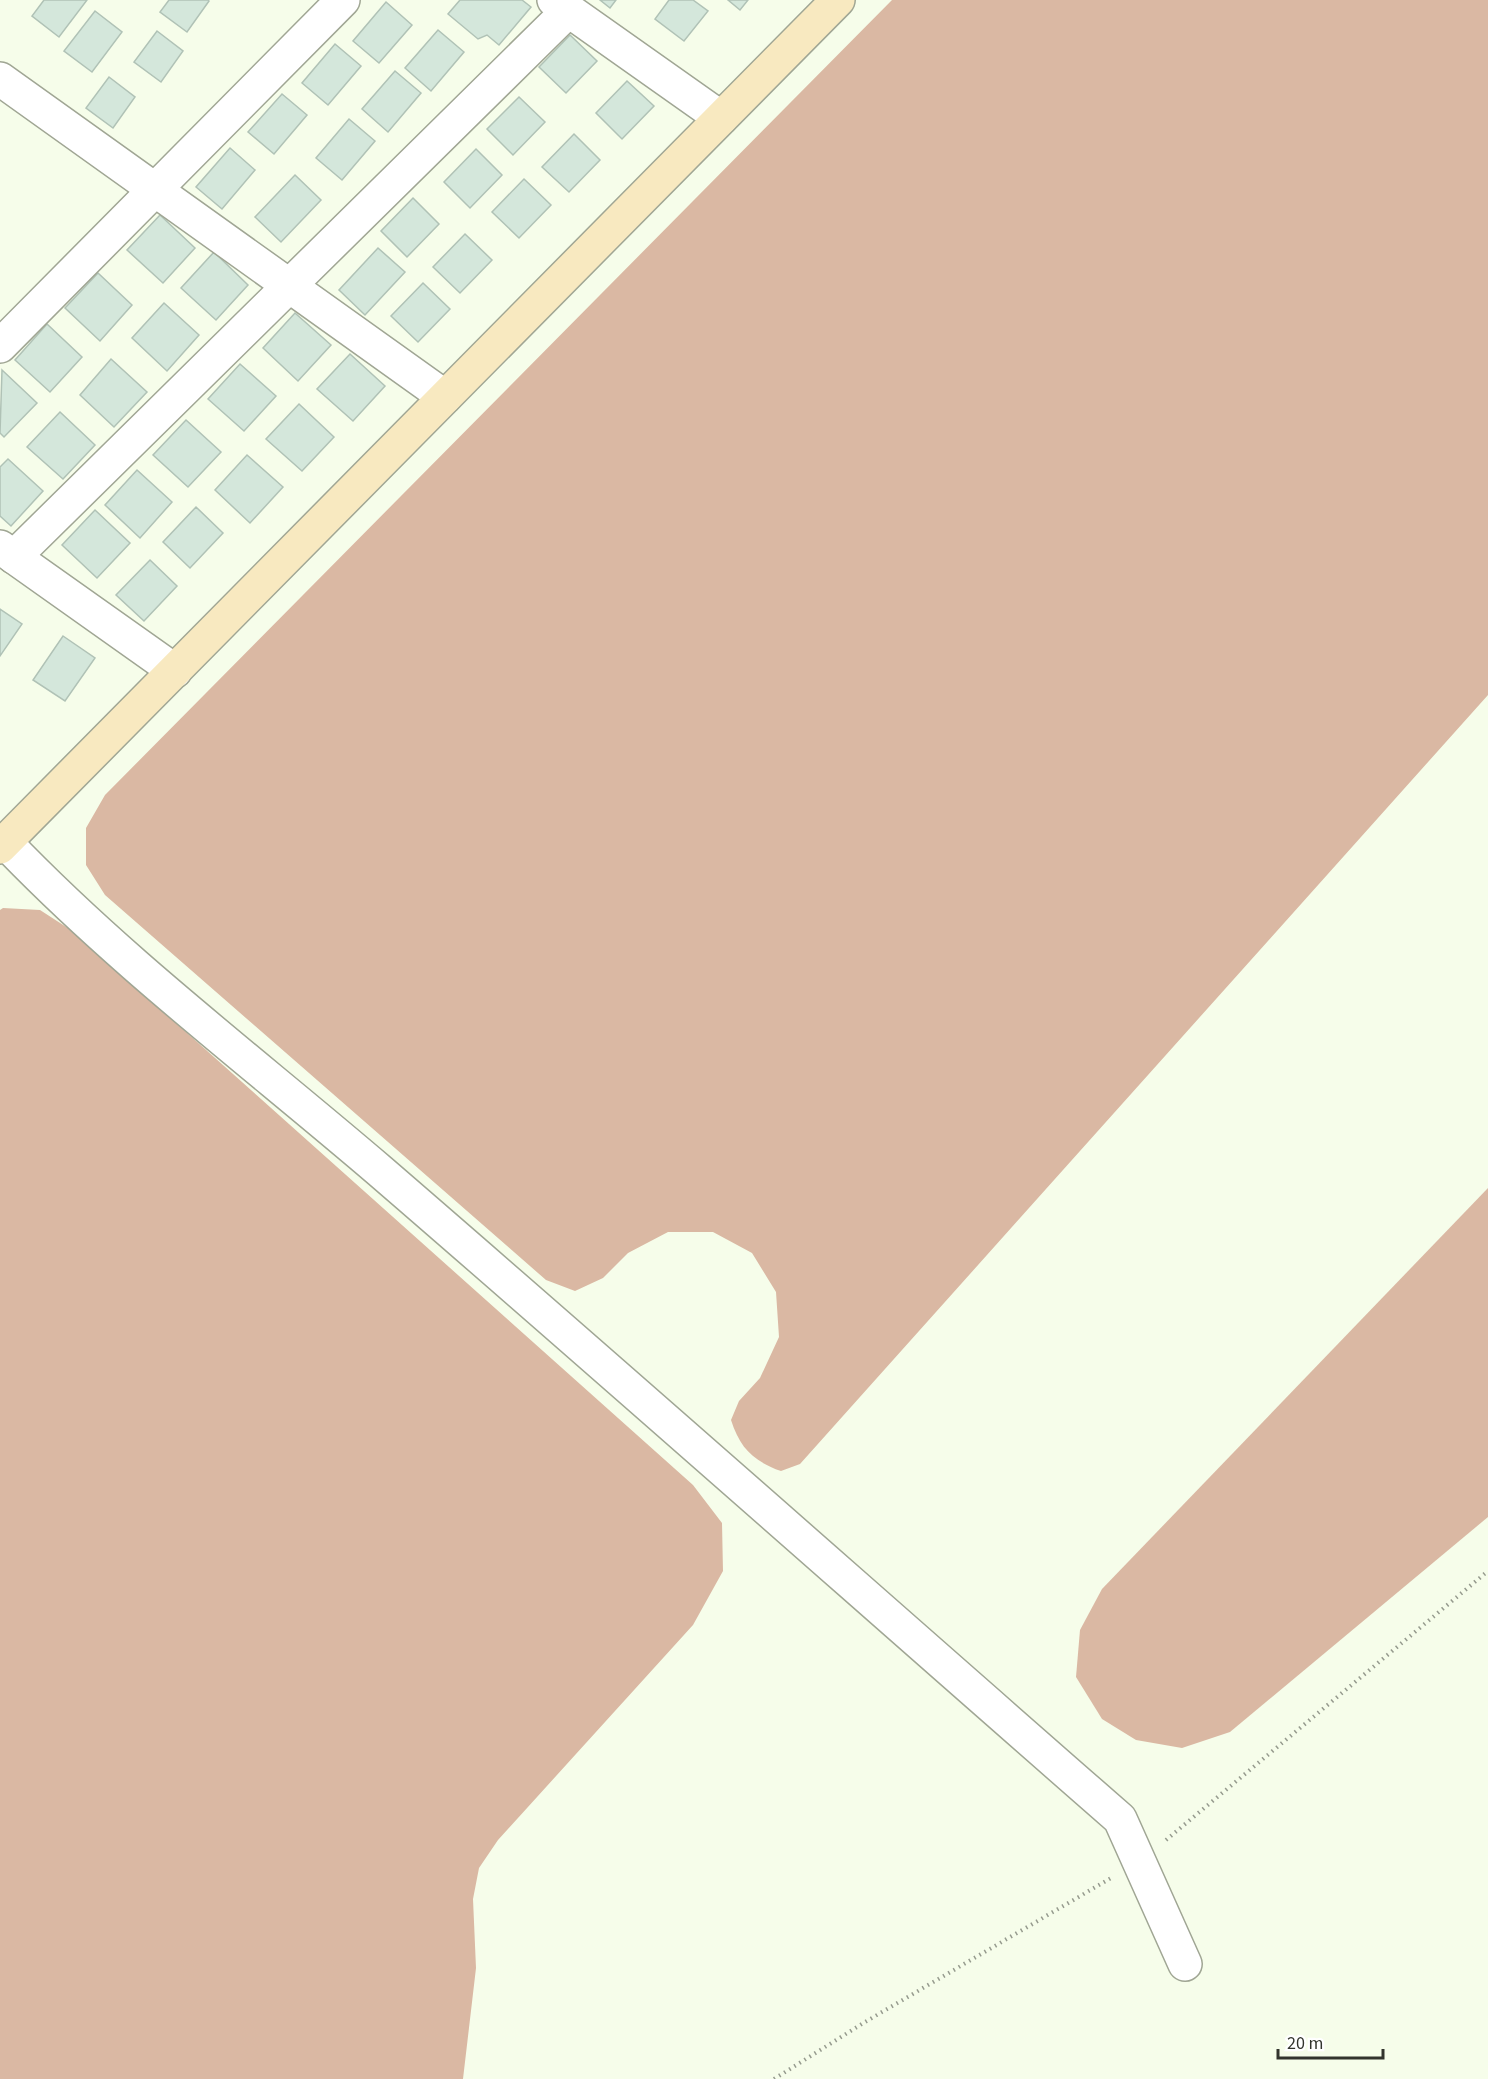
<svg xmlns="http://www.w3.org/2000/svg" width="1488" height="2079" viewBox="0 0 1488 2079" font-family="'Source Sans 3',sans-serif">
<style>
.forest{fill:#dab8a3}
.building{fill:#d4e7db;stroke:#b0c2b6;stroke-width:1.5}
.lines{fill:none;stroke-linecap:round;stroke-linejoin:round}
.street-casing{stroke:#a0a694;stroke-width:36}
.secondary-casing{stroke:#a0a694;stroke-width:36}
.path{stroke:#969b8e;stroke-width:4;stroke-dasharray:1.5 4.5;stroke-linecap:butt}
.street{stroke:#fff;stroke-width:33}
.secondary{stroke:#f8e9c0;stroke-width:33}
</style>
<rect width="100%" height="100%" fill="#f6fdea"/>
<g class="forest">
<path d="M 892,0 L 1488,0 L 1488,695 L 800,1464 L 781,1471 C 753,1461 740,1448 731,1420 L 739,1401 L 760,1378 L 779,1337 L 776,1292 L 752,1253 L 713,1232 L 668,1232 L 628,1253 L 603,1278 L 575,1291 L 546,1280 L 105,895 L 86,865 L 86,828 L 105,795 Z"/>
<polygon points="3,908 40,910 74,932 693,1485 722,1523 723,1571 693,1625 498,1840 479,1868 473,1899 476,1968 463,2079 0,2079 0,910"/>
<polygon points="1488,1188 1488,1517 1230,1732 1182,1748 1136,1740 1102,1719 1076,1677 1080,1630 1102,1589"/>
</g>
<g class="building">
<polygon points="44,0 87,0 59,37 32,16"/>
<polygon points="169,0 208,0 209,1 187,32 160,12"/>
<polygon points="460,0 522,0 531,7 499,45 487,35 478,39 448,14"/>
<polygon points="600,0 616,0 610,8"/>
<polygon points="669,0 693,0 708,11 684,41 655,19"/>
<polygon points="728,0 748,0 740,10"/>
<polygon points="386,2 412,25 379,63 353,41"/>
<polygon points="95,11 122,32 92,72 64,51"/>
<polygon points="438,30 464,52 431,91 405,68"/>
<polygon points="157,31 183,51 161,82 134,62"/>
<polygon points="570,35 597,61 566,93 539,67"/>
<polygon points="335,44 361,66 328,105 302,83"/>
<polygon points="395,71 421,93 388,132 362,109"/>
<polygon points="109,77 135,97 113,128 86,108"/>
<polygon points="627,81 654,106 622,139 596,113"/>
<polygon points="282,94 307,115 274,154 248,132"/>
<polygon points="519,97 545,122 513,155 487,129"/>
<polygon points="349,119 375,141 342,180 316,158"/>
<polygon points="574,134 600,160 569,192 542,167"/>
<polygon points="230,148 255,170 222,209 196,187"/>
<polygon points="476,149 502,175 470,208 444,182"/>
<polygon points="295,175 321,200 281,242 255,217"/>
<polygon points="524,179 551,205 519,238 492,212"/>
<polygon points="413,198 439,224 407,257 381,231"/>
<polygon points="160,215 195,248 163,283 127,250"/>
<polygon points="465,234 492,260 460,293 433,267"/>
<polygon points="378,248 405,272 365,315 339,290"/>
<polygon points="214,252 248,285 216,320 181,288"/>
<polygon points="98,273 132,305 100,341 65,308"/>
<polygon points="423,283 450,309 418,342 391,316"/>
<polygon points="164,303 199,335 167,371 132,338"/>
<polygon points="295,313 331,345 298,381 263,348"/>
<polygon points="47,324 82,357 50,392 15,360"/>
<polygon points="350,354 385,386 353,421 317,389"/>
<polygon points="111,359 147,392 114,427 80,395"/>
<polygon points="240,364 276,396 244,431 208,399"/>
<polygon points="2,370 37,403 4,437 0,433"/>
<polygon points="299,404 334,437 302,471 266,439"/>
<polygon points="60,412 95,445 63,479 27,447"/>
<polygon points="186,420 221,452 188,487 153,455"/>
<polygon points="247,455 283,487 250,523 215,490"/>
<polygon points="8,459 43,491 11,526 0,516 0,467"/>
<polygon points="137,470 172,502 140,538 105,505"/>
<polygon points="196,507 223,533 190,568 163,542"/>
<polygon points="95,510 130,543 97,578 62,545"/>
<polygon points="150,560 177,586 144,621 116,595"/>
<polygon points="0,609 22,624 0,656"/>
<polygon points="63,636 95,658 65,701 33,680"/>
</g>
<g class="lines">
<g class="street-casing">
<g id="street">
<polyline points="554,0 721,118"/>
<polyline points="0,79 445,397"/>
<polyline points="0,346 343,0"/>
<polyline points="0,547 175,671"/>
<polyline points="14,557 568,11"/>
<path d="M 5,842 C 120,962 254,1063 380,1171 C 628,1385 873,1603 1120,1819 L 1185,1964"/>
</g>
</g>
<g class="secondary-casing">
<polyline id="secondary" points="0,847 838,0"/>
</g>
<g class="path">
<polyline points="1166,1840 1488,1571"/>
<polyline points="774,2079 865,2022 1111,1878"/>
</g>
<use href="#street" class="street"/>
<use href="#secondary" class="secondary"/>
</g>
<path d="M1278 2049v9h105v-9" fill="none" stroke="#32342d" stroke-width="3"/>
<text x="1287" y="2049" font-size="18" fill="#32342d" stroke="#ffffff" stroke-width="4.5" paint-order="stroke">20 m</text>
</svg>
